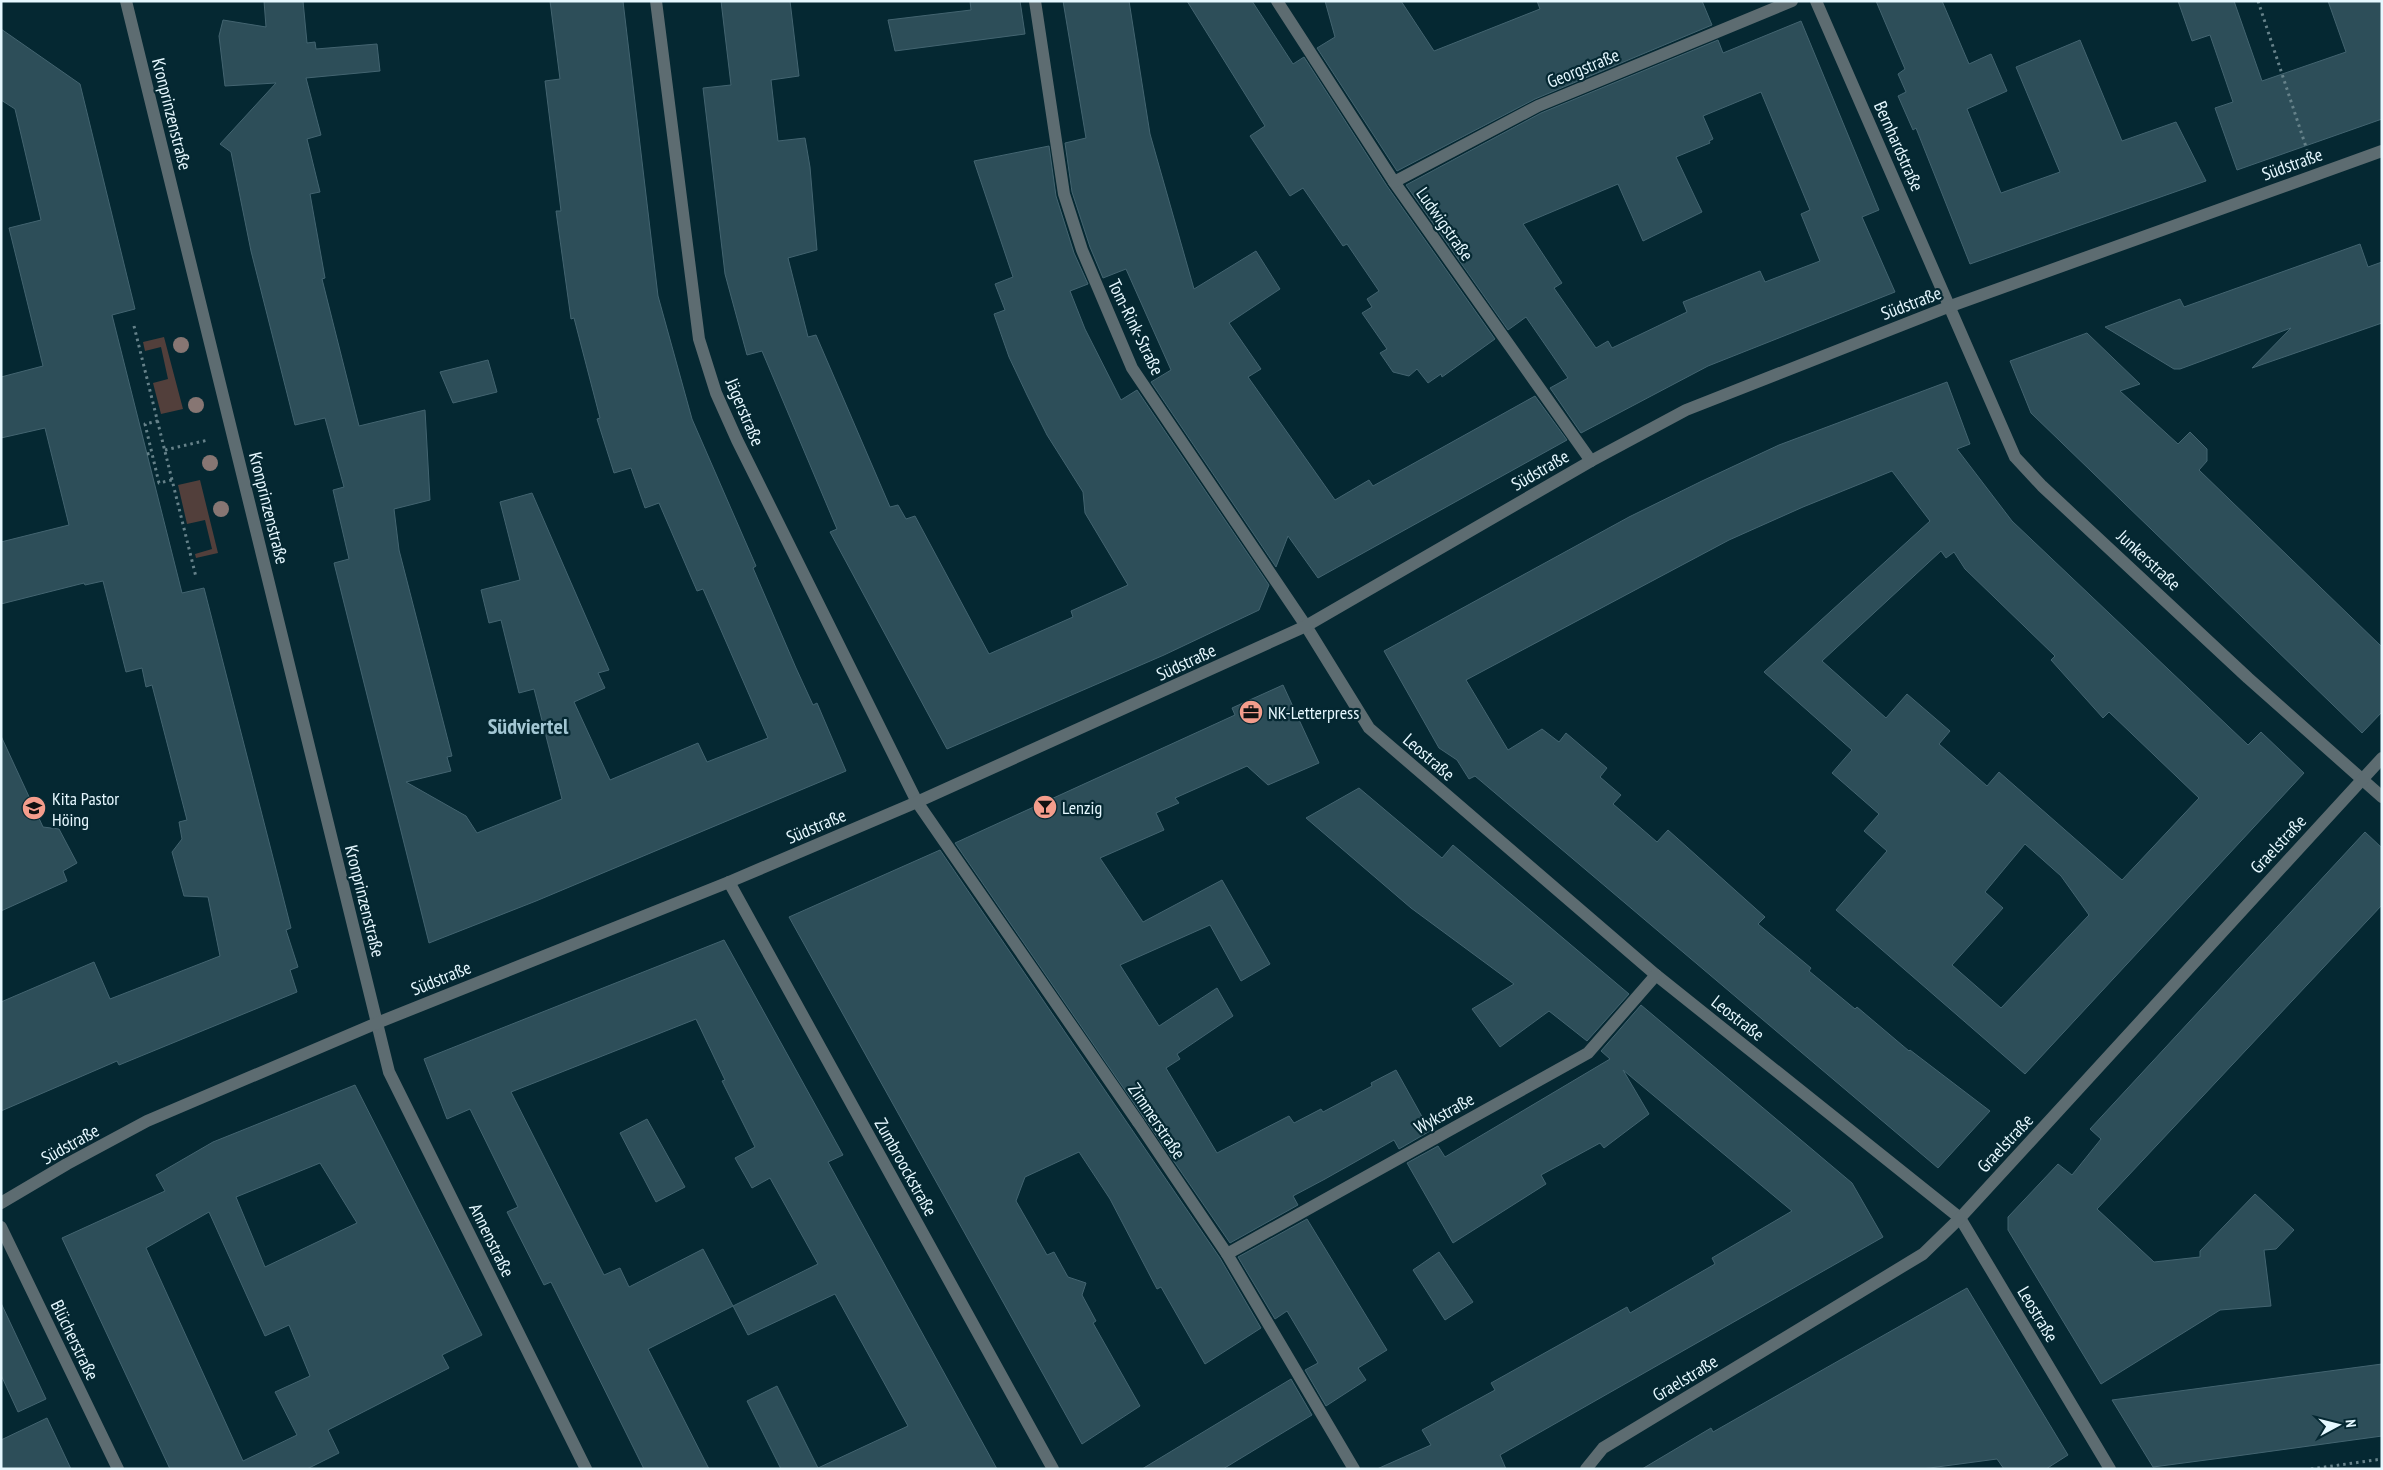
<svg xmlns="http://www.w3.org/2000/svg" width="2383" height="1470" viewBox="0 0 2383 1470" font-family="'PT Sans Narrow',sans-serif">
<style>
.green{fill:#523f3b}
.building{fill:#2d4e59;stroke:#436470;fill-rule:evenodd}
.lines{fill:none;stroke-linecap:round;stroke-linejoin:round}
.path{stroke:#66828a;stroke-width:3;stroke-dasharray:2.5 4;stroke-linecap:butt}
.service{stroke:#5d6c71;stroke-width:12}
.minor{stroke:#5d6c71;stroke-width:12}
.tree{fill:#877673}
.labels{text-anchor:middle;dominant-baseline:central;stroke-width:4.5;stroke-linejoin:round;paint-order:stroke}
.street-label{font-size:18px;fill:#e6f8ff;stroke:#052832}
.poi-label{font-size:18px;fill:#e6f8ff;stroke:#052832;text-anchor:start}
.district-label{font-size:22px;font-weight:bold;fill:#a2c6d3;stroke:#052832}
</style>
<rect width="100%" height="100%" fill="#052832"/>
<g class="green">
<polygon points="164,337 183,409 161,414 153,383 168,379 161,347 145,351 143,342"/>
<polygon points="200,480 218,553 196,558 195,554 212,549 205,520 187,524 178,485"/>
</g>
<g class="building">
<polygon points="264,1 303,1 307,43 315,42 316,49 377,44 380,71 306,78 321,135 307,139 320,192 310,194 325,278 322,279 359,426 425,410 430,500 394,509 399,550 452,756 447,757 451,771 406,782 466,816 477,833 562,799 534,689 519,693 501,620 489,623 481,590 520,580 500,502 532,493 609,670 598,673 605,688 574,702 610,780 698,743 707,762 768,738 703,589 697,591 659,503 645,508 631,468 614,473 597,419 600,418 574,318 571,319 556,211 561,211 545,81 560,79 550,1 623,1 658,296 692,419 756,566 753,568 796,668 813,705 817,703 846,771 536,901 429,943 334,563 349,559 333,490 344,487 325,418 295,425 251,251 231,152 220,144 276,83 225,86 219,36 223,20 266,27"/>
<polygon points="721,1 790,1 799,76 771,80 778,141 805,138 810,167 817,250 788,258 808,337 816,335 890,507 898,505 906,519 915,516 989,654 1073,617 1071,611 1128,585 1085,513 1083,492 1047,435 1027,395 1009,357 994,314 1005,310 995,284 1013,277 974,161 1049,146 1056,196 1074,253 1088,284 1070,291 1085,329 1121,400 1137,390 1269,585 1259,610 1164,655 947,749 830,532 837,529 762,351 747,355 725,274 703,88 731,85"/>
<polygon points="970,1 1020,1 1025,34 895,51 888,20 971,10"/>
<polygon points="1063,1 1129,1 1150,134 1194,289 1256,251 1280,289 1229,323 1261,369 1248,377 1335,500 1369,480 1373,486 1535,396 1567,440 1318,578 1288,536 1276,567 1151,382 1171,370 1126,269 1103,278 1090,247 1072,192 1065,143 1086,138"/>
<polygon points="1187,1 1252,1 1293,64 1304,57 1387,186 1495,339 1442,377 1441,374 1428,383 1417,369 1409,376 1393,372 1380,353 1387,349 1362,313 1372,307 1367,299 1379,291 1347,244 1343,246 1303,188 1290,196 1250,136 1265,126"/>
<polygon points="1325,1 1401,1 1434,51 1540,9 1537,1 1702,1 1712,25 1535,99 1397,171 1317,48 1335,37"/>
<polygon points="1876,1 1942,1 1969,64 1991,54 2007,91 1967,109 2001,193 2060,172 2016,67 2080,40 2122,141 2176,122 2206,181 1970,264 1916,128 1913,130 1898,96 1906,92 1898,74 1905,69"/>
<polygon points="2178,1 2234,1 2262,81 2346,52 2328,1 2382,1 2382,119 2237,170 2215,108 2233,102 2210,35 2192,41"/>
<path d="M 1801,21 L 1879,210 L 1862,217 L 1895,292 L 1708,366 L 1581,433 L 1550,388 L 1568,378 L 1526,317 L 1508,330 L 1406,185 L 1541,113 L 1718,40 L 1723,53 ZM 1761,92 L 1810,210 L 1801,214 L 1820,261 L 1765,282 L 1760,271 L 1683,302 L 1687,312 L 1612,348 L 1608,341 L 1596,348 L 1554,288 L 1562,283 L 1523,224 L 1618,184 L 1643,241 L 1702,212 L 1676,157 L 1710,143 L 1709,141 L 1713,139 L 1703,116 Z"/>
<polygon points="1,29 80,84 135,309 112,315 182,593 204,588 291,928 286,930 298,967 290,970 297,992 119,1065 117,1061 1,1111 1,1002 94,962 110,999 220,956 208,897 184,896 172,852 182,839 179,822 187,820 152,685 146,687 142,668 126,672 103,581 85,585 84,583 1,604 1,542 69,525 45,428 1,438 1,377 43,366 9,228 41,220 15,109 1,100"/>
<polygon points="2360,244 2368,267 2382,262 2382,323 2252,368 2291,328 2180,369 2174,369 2105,327 2180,299 2184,307"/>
<polygon points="2087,333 2140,384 2120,391 2178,444 2190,432 2207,449 2207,461 2199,470 2382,647 2382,712 2362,733 2031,413 2010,361"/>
<polygon points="488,360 497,392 453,403 440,372"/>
<path d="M 1947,382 L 1970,444 L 1957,449 L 2012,521 L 2248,745 L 2261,732 L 2304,773 L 2025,1074 L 1836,910 L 1887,851 L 1864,831 L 1879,814 L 1832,773 L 1852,750 L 1764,672 L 1930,521 L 1892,471 L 1803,507 L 1729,540 L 1466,680 L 1508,750 L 1542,729 L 1559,742 L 1566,733 L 1607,768 L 1600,777 L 1621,795 L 1613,804 L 1657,842 L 1668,830 L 1765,917 L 1758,924 L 1811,968 L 1809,971 L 1855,1009 L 1857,1007 L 1909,1051 L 1910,1050 L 1990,1111 L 1938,1168 L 1475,776 L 1469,779 L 1457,760 L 1439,748 L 1384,651 L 1629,517 L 1702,481 L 1779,445 ZM 1941,551 L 1946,558 L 1954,552 L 1965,569 L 2055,656 L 2051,660 L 2103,718 L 2109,712 L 2199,798 L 2122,880 L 1999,772 L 1987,786 L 1939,744 L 1950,731 L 1907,694 L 1886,718 L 1822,661 ZM 2025,844 L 2061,876 L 2089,915 L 2001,1008 L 1952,965 L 2003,908 L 1985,892 Z"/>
<polygon points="1283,685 1319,763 1268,785 1247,766 1175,798 1179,803 1156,813 1164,830 1100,858 1143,922 1222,880 1270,964 1241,981 1210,925 1120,965 1159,1026 1217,988 1233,1016 1177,1054 1180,1059 1166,1068 1217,1153 1289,1116 1294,1123 1321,1109 1323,1112 1372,1086 1371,1083 1396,1070 1430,1131 1399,1149 1394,1140 1325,1179 1293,1196 1298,1205 1230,1243 955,843 1235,715 1232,708"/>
<polygon points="1,736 43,827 59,829 77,863 63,871 67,881 1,911"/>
<polygon points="1359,788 1442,858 1453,845 1629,994 1587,1041 1549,1011 1500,1047 1472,1009 1514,984 1411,908 1306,818"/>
<polygon points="2365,832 2382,848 2382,905 2097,1209 2154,1262 2200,1257 2200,1251 2255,1194 2294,1230 2276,1249 2264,1250 2271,1306 2220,1310 2101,1384 2008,1230 2008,1217 2058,1164 2072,1175 2101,1139 2090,1129"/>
<polygon points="940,850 1220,1258 1261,1328 1205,1364 1161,1287 1157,1289 1110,1199 1079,1152 1025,1177 1016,1201 1047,1255 1054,1252 1068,1277 1086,1283 1082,1295 1096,1321 1093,1323 1140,1406 1082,1444 789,917"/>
<path d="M 724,940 L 843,1155 L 828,1162 L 997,1469 L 781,1469 L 747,1401 L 777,1386 L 818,1468 L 908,1426 L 835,1294 L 748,1335 L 733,1306 L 648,1349 L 709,1469 L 644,1469 L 551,1282 L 544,1285 L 507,1212 L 518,1207 L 470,1109 L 447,1119 L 424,1059 ZM 696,1019 L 725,1080 L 722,1081 L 755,1147 L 735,1158 L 752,1188 L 770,1178 L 818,1264 L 733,1306 L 703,1249 L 629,1287 L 620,1268 L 604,1275 L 511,1092 Z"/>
<polygon points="1641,1005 1852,1183 1883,1237 1500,1455 1506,1469 1377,1469 1431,1445 1422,1430 1495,1390 1491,1383 1627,1307 1630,1313 1715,1264 1712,1258 1792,1211 1623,1070 1649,1114 1604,1148 1600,1143 1541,1175 1546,1184 1453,1243 1407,1163 1438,1146 1445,1157 1610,1059 1601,1051"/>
<path d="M 355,1085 L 482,1335 L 442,1355 L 449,1368 L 328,1430 L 339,1453 L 307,1469 L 170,1469 L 62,1238 L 165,1191 L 156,1175 L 213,1142 ZM 320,1163 L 357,1223 L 265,1267 L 236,1197 ZM 209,1212 L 265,1336 L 289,1325 L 310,1376 L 275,1392 L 297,1435 L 243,1461 L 146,1248 Z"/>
<polygon points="647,1119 685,1187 656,1202 620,1133"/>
<polygon points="1307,1219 1387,1350 1358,1368 1366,1380 1326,1406 1305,1370 1318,1363 1287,1311 1275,1319 1238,1257"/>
<polygon points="1439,1252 1473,1302 1445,1320 1413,1270"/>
<polygon points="1967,1288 2068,1455 2046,1469 2004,1469 1997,1459 1922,1469 1642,1469 1711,1428 1713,1432"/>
<polygon points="1,1303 46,1399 18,1412 1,1375"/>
<polygon points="2382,1364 2382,1436 2229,1457 2153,1467 2112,1400"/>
<polygon points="1291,1379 1312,1415 1223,1469 1142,1469"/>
<polygon points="47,1418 71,1469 1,1469 1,1440"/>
</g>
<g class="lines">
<g class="path">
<polyline points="2258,1 2307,150"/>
<polyline points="134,326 196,577"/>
<polyline points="158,421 145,424 159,483 172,480"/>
<polyline points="165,450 208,440"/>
<polyline points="147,454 152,453"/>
<polyline points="2311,1469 2382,1459"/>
</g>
<polyline class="service" points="1138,1122 1227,1254"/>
<g class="minor">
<polyline points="126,1 389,1072 586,1469"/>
<polyline points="656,1 699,339 716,393 737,440 917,802 1138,1122"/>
<polyline points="1035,1 1064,194 1082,250 1132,368 1306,626 1369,728 1656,975 1960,1218 2110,1469"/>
<polyline points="1277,1 1394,182 1591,461"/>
<polyline points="1816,1 2015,457 2042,486 2248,678 2382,797"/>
<polyline points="1394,182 1538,106 1792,1"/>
<polyline points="729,882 1053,1469"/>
<polyline points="1,1203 67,1164 147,1121 377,1023 729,882 917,802 1306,626 1591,461 1686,410 1948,307 2382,151"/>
<polyline points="1,1227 118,1469"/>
<polyline points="1354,1469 1227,1254 1588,1053 1656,975"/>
<polyline points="1586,1469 1603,1448 1923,1254 1960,1218 2382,758"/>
</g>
</g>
<g class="tree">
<circle cx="181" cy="345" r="8"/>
<circle cx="196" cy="405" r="8"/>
<circle cx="210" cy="463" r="8"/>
<circle cx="221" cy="509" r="8"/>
</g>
<defs>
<g id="office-disc" transform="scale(1.25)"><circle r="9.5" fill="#f49d8c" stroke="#052832"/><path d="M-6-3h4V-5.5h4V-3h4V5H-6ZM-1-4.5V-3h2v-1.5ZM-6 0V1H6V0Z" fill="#111"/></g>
<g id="bar-disc" transform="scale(1.25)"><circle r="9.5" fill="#f49d8c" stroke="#052832"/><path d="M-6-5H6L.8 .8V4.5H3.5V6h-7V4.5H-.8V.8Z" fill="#111"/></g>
<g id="school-disc" transform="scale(1.25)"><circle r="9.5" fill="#f49d8c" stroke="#052832"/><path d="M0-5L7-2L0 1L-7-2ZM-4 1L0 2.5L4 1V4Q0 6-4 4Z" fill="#111"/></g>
</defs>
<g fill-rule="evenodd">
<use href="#office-disc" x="1251" y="712"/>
<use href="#bar-disc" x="1045" y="807"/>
<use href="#school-disc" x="34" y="808"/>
</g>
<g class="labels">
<g class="street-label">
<text transform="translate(1583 68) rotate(-22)">Georgstraße</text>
<text transform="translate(172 114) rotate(76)">Kronprinzenstraße</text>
<text transform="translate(1899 146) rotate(66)">Bernhardstraße</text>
<text transform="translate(2292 164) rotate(-20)">Südstraße</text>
<text transform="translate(1445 224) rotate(55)">Ludwigstraße</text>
<text transform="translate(1911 303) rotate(-21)">Südstraße</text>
<text transform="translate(1136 327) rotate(64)">Tom-Rink-Straße</text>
<text transform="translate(745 412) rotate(67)">Jägerstraße</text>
<text transform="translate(1540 470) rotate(-30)">Südstraße</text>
<text transform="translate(269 508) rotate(76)">Kronprinzenstraße</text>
<text transform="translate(2149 560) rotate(43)">Junkerstraße</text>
<text transform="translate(1186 662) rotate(-25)">Südstraße</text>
<text transform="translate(1429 757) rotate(41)">Leostraße</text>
<text transform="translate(816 826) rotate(-23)">Südstraße</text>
<text transform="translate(2278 844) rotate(-47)">Graelstraße</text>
<text transform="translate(365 901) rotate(76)">Kronprinzenstraße</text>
<text transform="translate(441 978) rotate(-22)">Südstraße</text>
<text transform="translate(1738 1018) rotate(38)">Leostraße</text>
<text transform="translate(1444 1113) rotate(-29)">Wykstraße</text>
<text transform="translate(1157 1121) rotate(56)">Zimmerstraße</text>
<text transform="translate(2005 1143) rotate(-47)">Graelstraße</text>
<text transform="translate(70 1144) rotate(-29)">Südstraße</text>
<text transform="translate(906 1167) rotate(61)">Zumbroockstraße</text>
<text transform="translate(492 1240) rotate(64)">Annenstraße</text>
<text transform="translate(2038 1314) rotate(59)">Leostraße</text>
<text transform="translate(75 1340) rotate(64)">Blücherstraße</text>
<text transform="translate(1685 1378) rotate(-31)">Graelstraße</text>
</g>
<g class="poi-label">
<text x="1268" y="712">NK-Letterpress</text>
<text x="52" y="798">Kita Pastor<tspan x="52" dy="21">Höing</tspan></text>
<text x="1062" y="807">Lenzig</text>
</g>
<g class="district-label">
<text x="528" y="726">Südviertel</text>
</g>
</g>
<rect width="2383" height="1470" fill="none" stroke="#e6f8ff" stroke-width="5"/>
<g transform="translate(2338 1425) rotate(83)" stroke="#052832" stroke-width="4" paint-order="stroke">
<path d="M0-4L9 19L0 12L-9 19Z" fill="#e6f8ff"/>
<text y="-8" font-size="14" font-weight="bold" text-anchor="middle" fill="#e6f8ff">N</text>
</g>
</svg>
